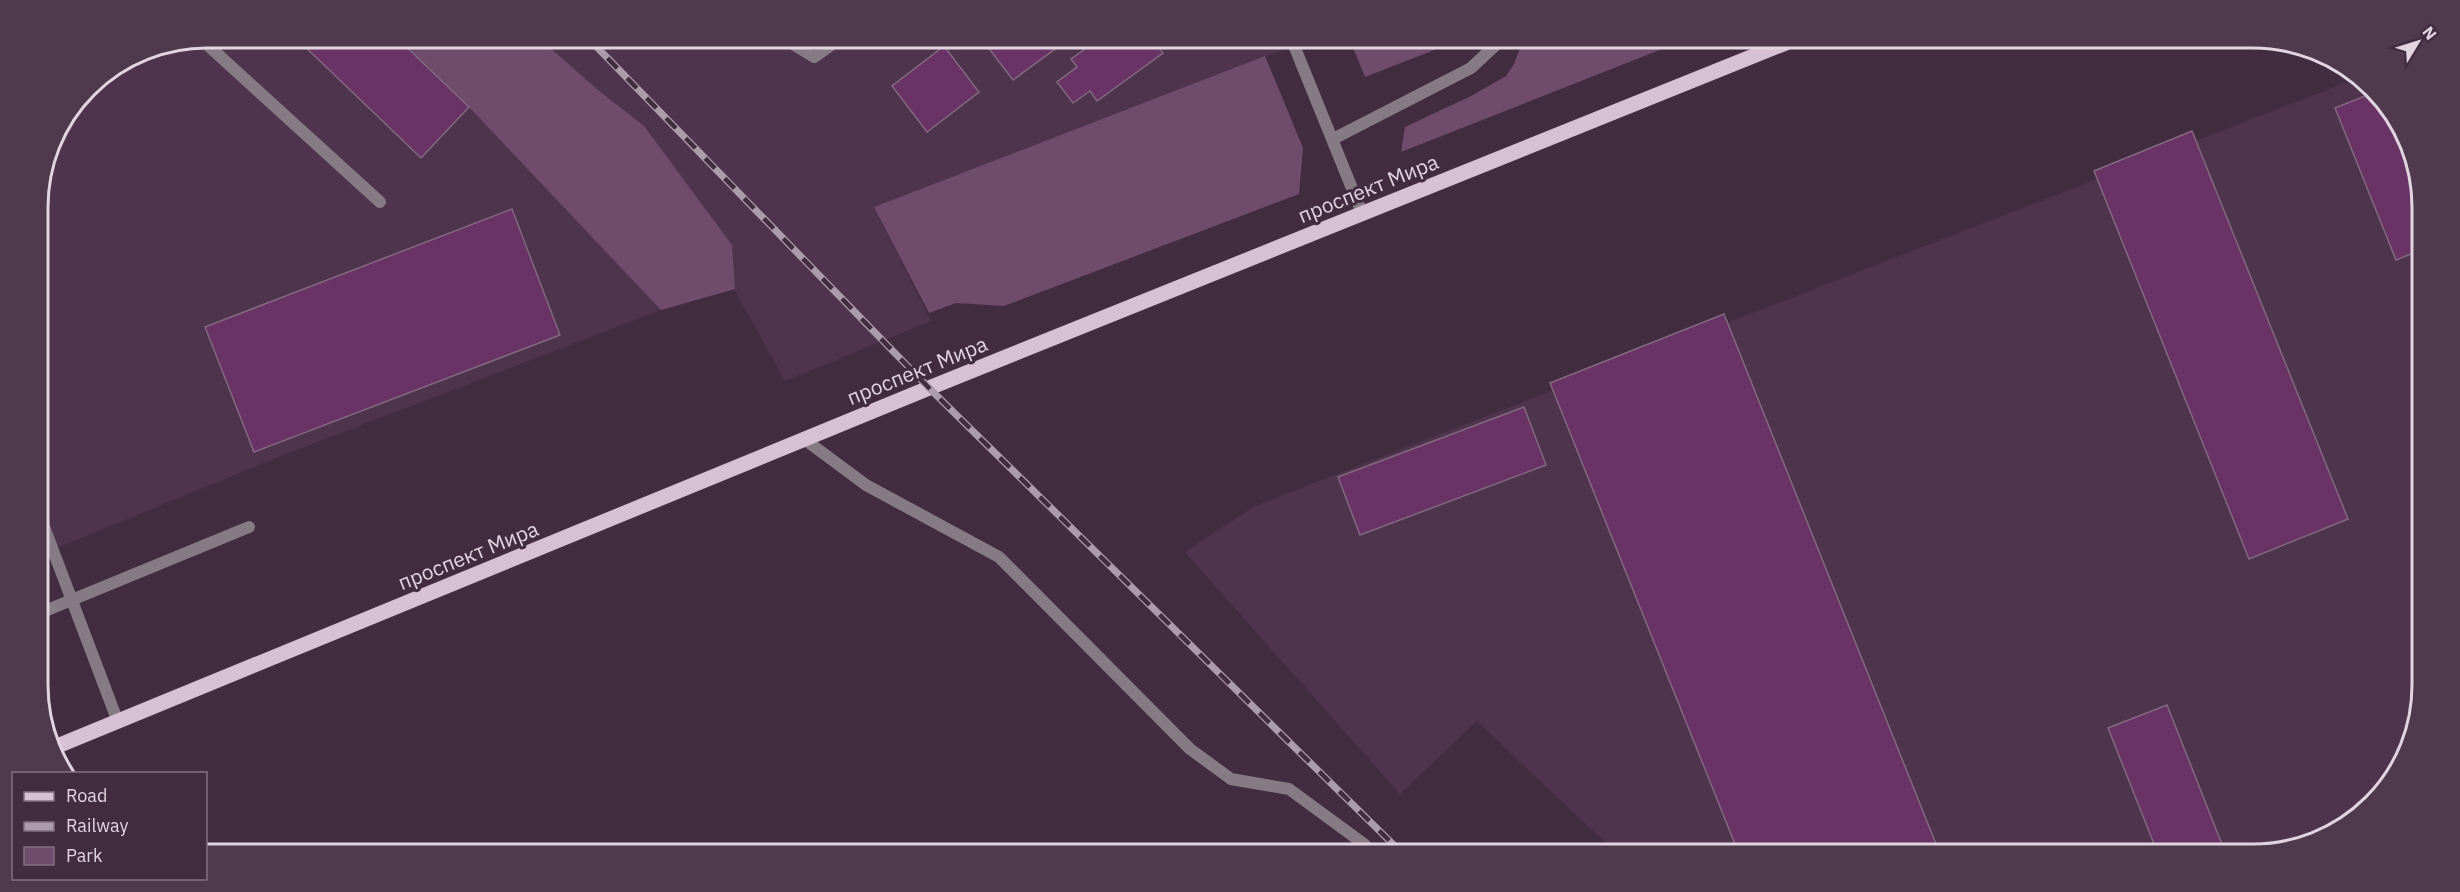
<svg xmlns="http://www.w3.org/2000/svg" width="2460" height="892" viewBox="0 0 2460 892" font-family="'IBM Plex Sans',sans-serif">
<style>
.built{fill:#4f344d}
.green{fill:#6f4c6c}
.building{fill:#693465;stroke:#82697f;stroke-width:1.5}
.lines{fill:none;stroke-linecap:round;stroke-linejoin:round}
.lane{stroke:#867a84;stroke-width:12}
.primary{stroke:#d7c0d4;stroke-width:15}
.rail-casing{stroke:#ac9baa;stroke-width:7}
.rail{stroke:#422c40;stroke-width:4.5;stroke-dasharray:14;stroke-linecap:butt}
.labels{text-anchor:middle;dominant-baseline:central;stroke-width:6;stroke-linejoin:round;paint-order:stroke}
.street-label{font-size:21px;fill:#e2d4e0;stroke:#422c40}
.rim{fill:none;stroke:#e2d4e0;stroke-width:3}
</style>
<rect width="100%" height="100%" fill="#422c40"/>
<g class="built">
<polygon points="207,38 1314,38 874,207 931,321 785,381 734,289 661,310 281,456 40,555 38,196 55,132 95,80 143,50"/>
<polygon points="2355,79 2381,96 2421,185 2422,685 2414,739 2356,820 2264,854 1617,854 1477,721 1400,794 1185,552 1255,506"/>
</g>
<g class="green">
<polygon points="397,38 539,38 598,90 644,126 732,245 735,289 661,310 469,107"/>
<polygon points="1349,38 1465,38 1365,77"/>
<polygon points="1524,38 1690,38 1401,152 1405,127 1471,96 1506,76 1514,64"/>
<polygon points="1265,56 1303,148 1299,194 1004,306 956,303 929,313 874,207"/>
</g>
<g class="building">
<polygon points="296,38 397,38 469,107 421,158"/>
<polygon points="981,38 1070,38 1013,80"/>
<polygon points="1101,38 1151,38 1163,53 1097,101 1090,91 1073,103 1057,82 1077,67 1071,59"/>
<polygon points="944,46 979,92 927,132 892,86"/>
<polygon points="2375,92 2381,96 2421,185 2421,250 2396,260 2335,108"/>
<polygon points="2192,131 2348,519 2249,559 2094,171"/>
<polygon points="512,209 560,335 254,452 205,327"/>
<polygon points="1724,314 1940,854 1739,854 1550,383"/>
<polygon points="1524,407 1546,465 1360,535 1338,477"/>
<polygon points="2167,705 2225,852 2218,854 2158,854 2108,728"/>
</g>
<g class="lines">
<g class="lane">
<polyline points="783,38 814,57 841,38"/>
<polyline points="1291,38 1362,213"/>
<polyline points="201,39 380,202"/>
<polyline points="1333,139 1471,68 1503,38"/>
<polyline points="804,439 866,485 999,557 1190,749 1231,779 1289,789 1364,844 1373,854"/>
<polyline points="40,516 118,722"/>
<polyline points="40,613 249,527"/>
</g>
<polyline class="primary" points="55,747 929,388 1798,38"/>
<g class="rail-casing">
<polyline id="rail" points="588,38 929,388 1403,854"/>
</g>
<use href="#rail" class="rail"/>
</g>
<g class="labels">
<g class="street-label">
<text transform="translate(1368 188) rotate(-22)">проспект Мира</text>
<text transform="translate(917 370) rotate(-22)">проспект Мира</text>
<text transform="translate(468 555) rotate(-22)">проспект Мира</text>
</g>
</g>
<path d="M0 0H2460V892H0ZM207 48H2253A159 159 0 0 1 2412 207V685A159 159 0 0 1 2253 844H207A159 159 0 0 1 48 685V207A159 159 0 0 1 207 48Z" fill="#4f394d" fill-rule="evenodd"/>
<path class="rim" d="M207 48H2253A159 159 0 0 1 2412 207V685A159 159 0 0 1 2253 844H207A159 159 0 0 1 48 685V207A159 159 0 0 1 207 48Z"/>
<rect x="12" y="772" width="195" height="108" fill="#422c40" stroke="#826f80" stroke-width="1.5"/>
<rect x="24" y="792" width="30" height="9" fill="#d7c0d4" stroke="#826f80" stroke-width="1.5"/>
<text x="66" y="802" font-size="18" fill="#e2d4e0">Road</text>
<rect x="24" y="822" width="30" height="9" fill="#ac9baa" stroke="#826f80" stroke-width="1.5"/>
<text x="66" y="832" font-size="18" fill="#e2d4e0">Railway</text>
<rect x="24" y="847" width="30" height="18" fill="#6f4c6c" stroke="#826f80" stroke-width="1.5"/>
<text x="66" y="862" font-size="18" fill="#e2d4e0">Park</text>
<g transform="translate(2418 42) rotate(52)" stroke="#422c40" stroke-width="4.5" paint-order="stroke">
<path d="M0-4.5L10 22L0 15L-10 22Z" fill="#e2d4e0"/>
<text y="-9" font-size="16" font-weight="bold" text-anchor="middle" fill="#e2d4e0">N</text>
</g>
</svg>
